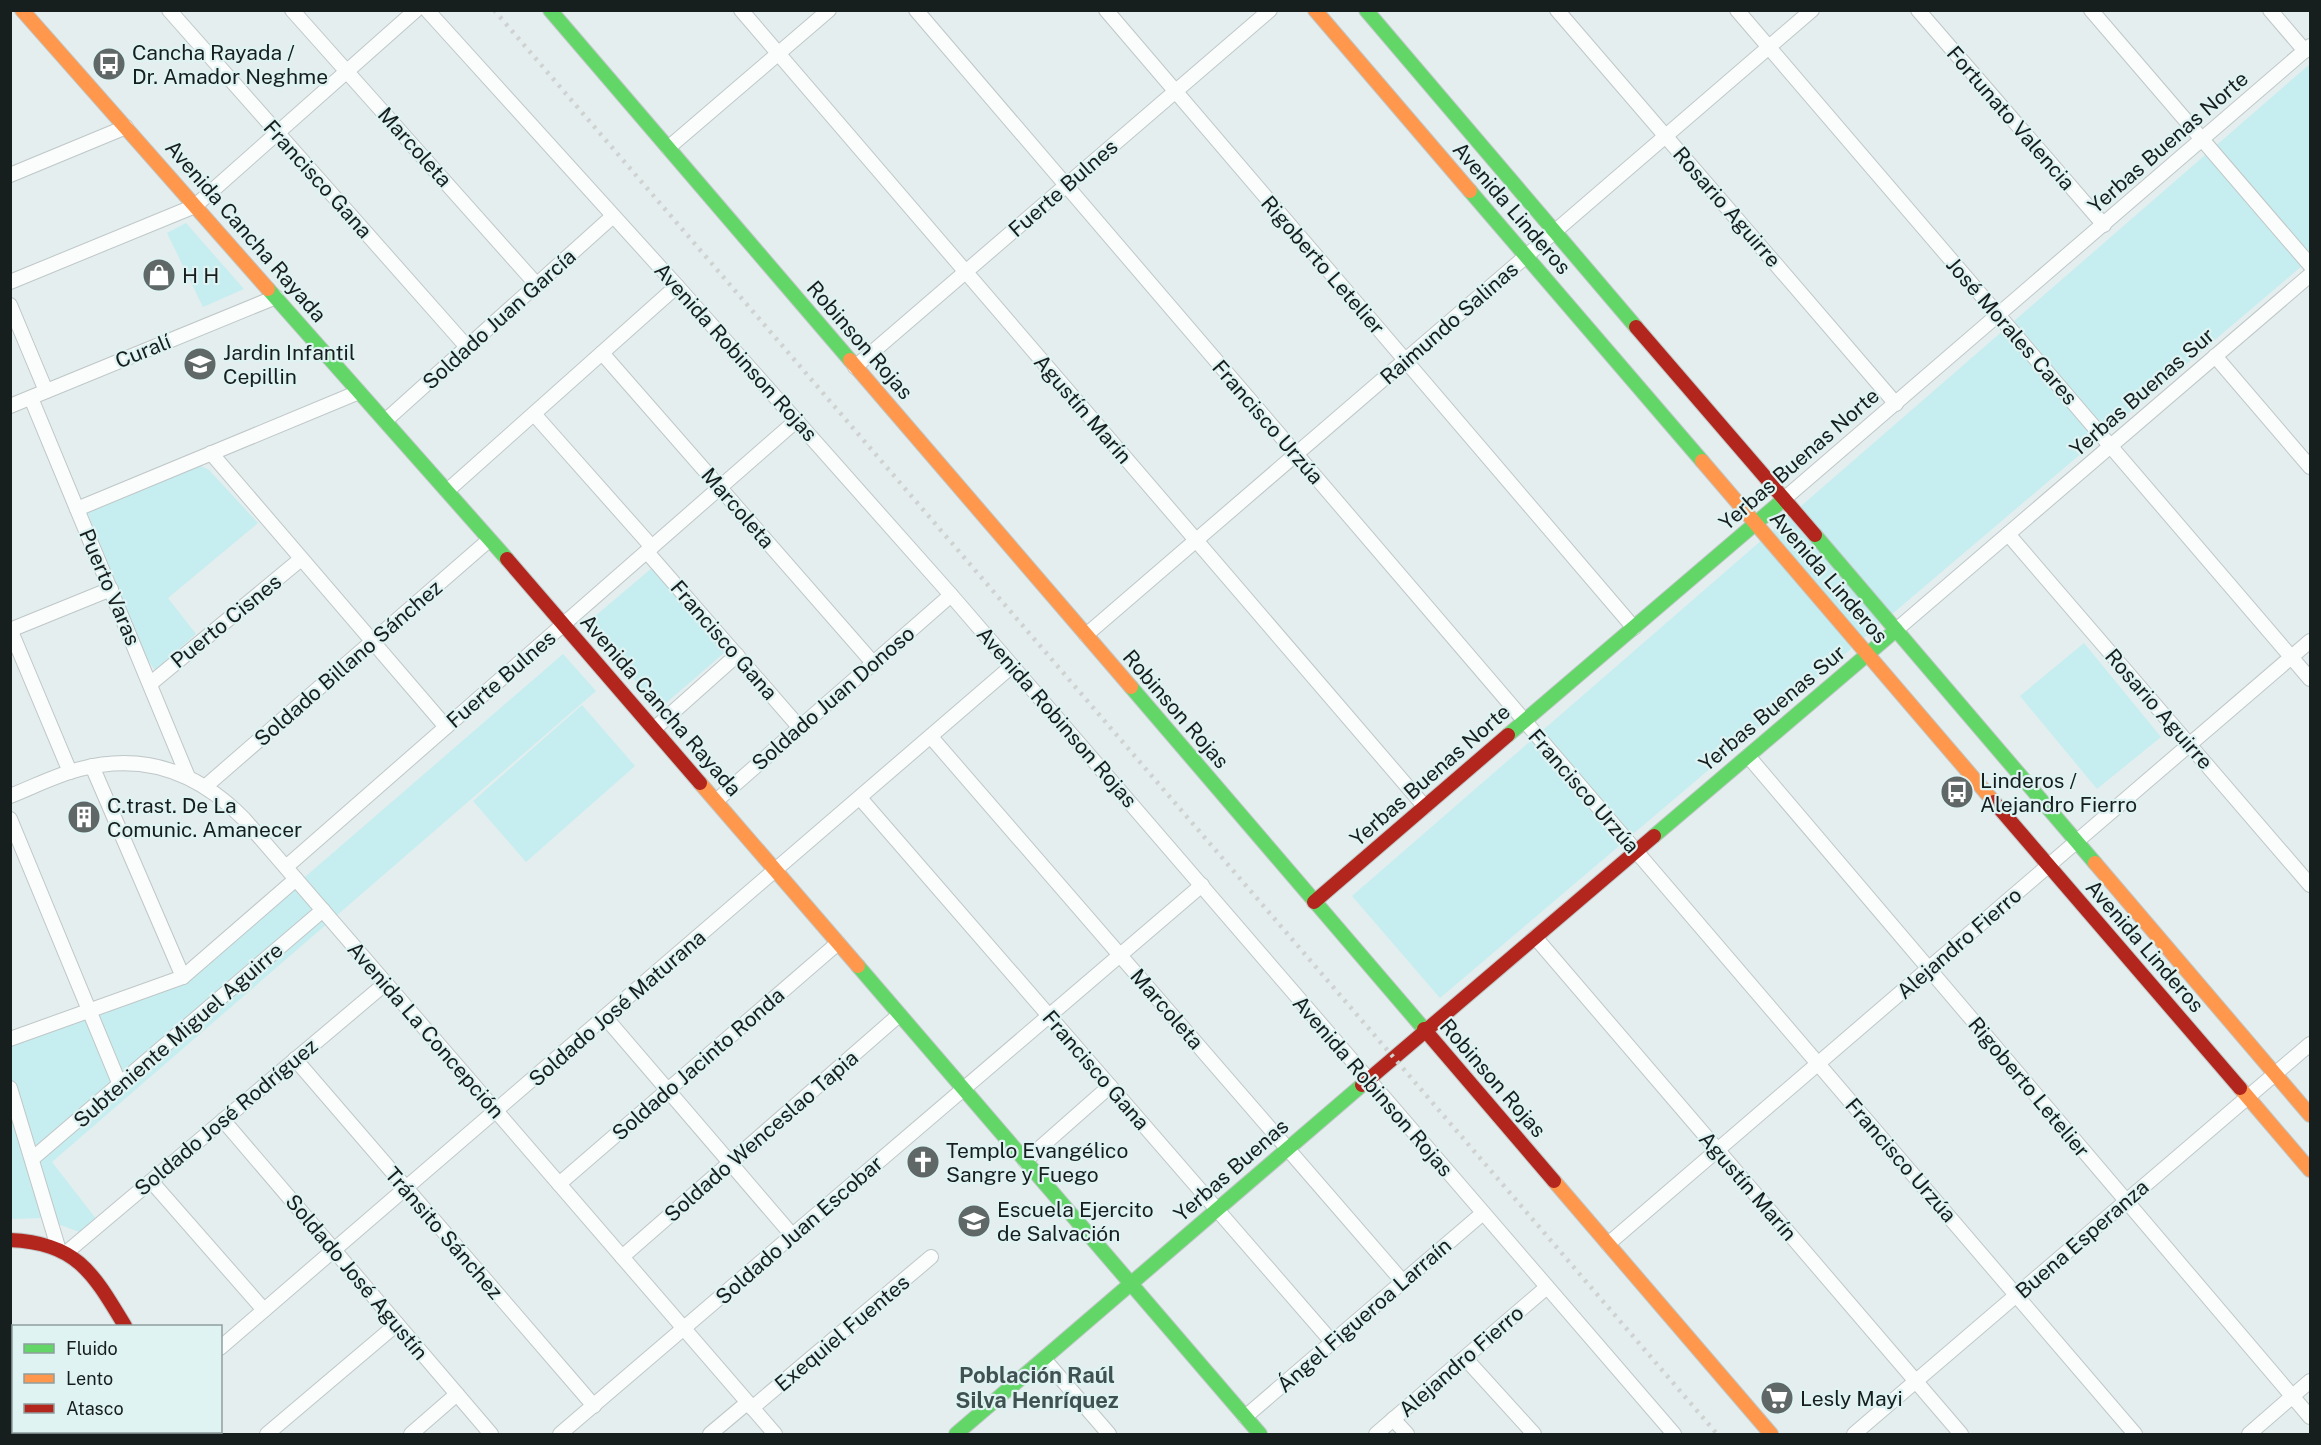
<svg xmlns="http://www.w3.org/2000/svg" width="2321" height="1445" viewBox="0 0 2321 1445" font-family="'Public Sans',sans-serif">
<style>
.green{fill:#c6edef}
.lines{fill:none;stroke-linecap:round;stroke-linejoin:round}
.street-casing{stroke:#bfc7c7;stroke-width:16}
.fast-casing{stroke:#bfc7c7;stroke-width:16}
.slow-casing{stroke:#bfc7c7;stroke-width:16}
.jam-casing{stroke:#bfc7c7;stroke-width:16}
.street{stroke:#fbfcfc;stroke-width:14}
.fast{stroke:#63d668;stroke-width:14}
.slow{stroke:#ff974d;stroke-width:14}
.jam{stroke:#b3261e;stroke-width:14}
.rail{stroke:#d0d2d2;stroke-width:4.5;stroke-dasharray:3 6;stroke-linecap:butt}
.labels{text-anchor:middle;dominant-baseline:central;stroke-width:4.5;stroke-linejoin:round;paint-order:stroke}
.poi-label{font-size:21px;fill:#171e1e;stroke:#dff3f3;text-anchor:start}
.street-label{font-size:21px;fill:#171e1e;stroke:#dff3f3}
.neighbourhood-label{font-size:22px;font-weight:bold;fill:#405151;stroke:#dff3f3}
</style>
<rect width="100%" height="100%" fill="#e4eeee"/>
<g class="green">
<polygon points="2310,64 2310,259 1440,998 1352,896"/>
<polygon points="186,223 244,289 203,307 167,233"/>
<polygon points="199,465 209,470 258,523 168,598 196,634 155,670 146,658 87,512"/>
<polygon points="652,568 724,653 659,709 587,623"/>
<polygon points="2084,643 2161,737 2097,789 2020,696"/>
<polygon points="563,654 596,691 52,1162 97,1220 82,1233 42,1218 11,1219 11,1046 188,978"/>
<polygon points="582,705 635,766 526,862 473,801"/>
</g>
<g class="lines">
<g class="street-casing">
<g id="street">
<polyline points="169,10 467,347"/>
<polyline points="292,10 537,285"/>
<polyline points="427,10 677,286 951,595 1674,1434"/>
<polyline points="741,10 1425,807"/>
<polyline points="916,10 2135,1434"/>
<polyline points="1106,10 1634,628"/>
<polyline points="1557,10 1896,404"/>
<polyline points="1737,10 2310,679"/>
<polyline points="1918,10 2104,225"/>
<polyline points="2091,10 2310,265"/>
<polyline points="2270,10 2305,51"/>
<polyline points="668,148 829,10"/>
<polyline points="10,175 126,127"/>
<polyline points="10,282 195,206 416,10"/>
<polyline points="10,305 46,391"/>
<polyline points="602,353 874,664"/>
<polyline points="2215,356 2310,467"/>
<polyline points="855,367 1270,10"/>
<polyline points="31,398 188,777"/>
<polyline points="10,406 276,297"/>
<polyline points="534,414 652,547"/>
<polyline points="385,421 613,216"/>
<polyline points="211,453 446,727"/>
<polyline points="447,491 677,286"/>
<polyline points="1784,499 2310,46"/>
<polyline points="77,509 359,392"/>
<polyline points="2008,534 2310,885"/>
<polyline points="647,552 800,728"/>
<polyline points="10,629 70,772"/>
<polyline points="10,630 111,589"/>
<polyline points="1896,630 2310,275"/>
<polyline points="1086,635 1812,10"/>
<polyline points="150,684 301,559"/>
<polyline points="654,729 737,655"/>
<polyline points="931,737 1403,1282"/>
<polyline points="1748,756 2310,1417"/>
<polyline points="92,766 183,977"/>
<polyline points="206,786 489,540"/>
<path d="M 10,796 C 33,787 56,775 80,769 C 145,752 199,773 244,819 L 775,1434"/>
<polyline points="860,798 1332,1342"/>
<polyline points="716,801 951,595"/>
<polyline points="10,819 120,1085"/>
<polyline points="286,867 797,420"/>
<polyline points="1535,937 1961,1434"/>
<polyline points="605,1017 792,1235"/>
<polyline points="10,1039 183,977 296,879"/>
<polyline points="295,1059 594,1406"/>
<polyline points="10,1088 58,1247"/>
<polyline points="223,1120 491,1434"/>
<polyline points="32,1159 323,910"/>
<polyline points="1025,1161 1110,1086"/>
<polyline points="151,1181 264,1310"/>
<polyline points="559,1184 838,943"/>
<polyline points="1608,1244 2310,641"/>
<polyline points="67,1252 386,983"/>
<polyline points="622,1257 899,1015"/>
<polyline points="220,1348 1012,666"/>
<polyline points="1465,1358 1534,1434"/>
<polyline points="1044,1359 1109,1434"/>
<polyline points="10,1387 14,1392"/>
<polyline points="752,1408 931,1257"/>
<polyline points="1245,1417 1483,1213"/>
<polyline points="1393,1419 1407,1434"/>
<polyline points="36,1432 38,1434"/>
<polyline points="171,1434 177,1432"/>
<polyline points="267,1434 397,1324"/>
<polyline points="411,1434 457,1394"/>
<polyline points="560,1434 1202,885"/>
<polyline points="710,1434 747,1403"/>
<polyline points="1376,1434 1547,1287"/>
<polyline points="1854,1434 2310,1044"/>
<polyline points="2249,1434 2310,1381"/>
</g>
</g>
<g class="fast-casing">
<g id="fast">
<polyline points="550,10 850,360"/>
<polyline points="1366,10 1636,327"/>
<polyline points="1470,191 1702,461"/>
<polyline points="268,289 507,559"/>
<polyline points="1815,535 2095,863"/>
<polyline points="1131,687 1424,1029"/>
<polyline points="1508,735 1784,499"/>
<polyline points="1654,836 1896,630"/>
<polyline points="858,966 1260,1434"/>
<polyline points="187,1432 189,1434"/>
<polyline points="956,1434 1362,1085"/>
</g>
</g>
<g class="slow-casing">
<g id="slow">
<polyline points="22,10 268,289"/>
<polyline points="1315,10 1470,191"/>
<polyline points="850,360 1131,687"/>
<polyline points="1702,461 1994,802"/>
<polyline points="700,783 858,966"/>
<polyline points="2095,863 2310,1115"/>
<polyline points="2240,1088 2310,1170"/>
<polyline points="1554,1181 1771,1434"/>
</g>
</g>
<g class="jam-casing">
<g id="jam">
<polyline points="1636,327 1815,535"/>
<polyline points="507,559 700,783"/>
<polyline points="1994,802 2240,1088"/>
<polyline points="1314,902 1508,735"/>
<polyline points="1424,1029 1554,1181"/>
<polyline points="1362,1085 1654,836"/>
<path d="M 10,1240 C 77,1243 93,1273 125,1326"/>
</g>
</g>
<use href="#street" class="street"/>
<use href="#fast" class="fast"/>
<use href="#slow" class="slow"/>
<use href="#jam" class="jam"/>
<polyline class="rail" points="494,10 1717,1434"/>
</g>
<defs>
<g id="bus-disc" transform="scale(1.725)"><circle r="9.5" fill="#5f6767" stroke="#dff3f3"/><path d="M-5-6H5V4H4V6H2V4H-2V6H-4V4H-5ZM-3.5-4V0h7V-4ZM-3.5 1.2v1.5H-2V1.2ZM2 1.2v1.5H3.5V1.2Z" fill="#fff"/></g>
<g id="shop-disc" transform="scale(1.725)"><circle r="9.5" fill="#5f6767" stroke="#dff3f3"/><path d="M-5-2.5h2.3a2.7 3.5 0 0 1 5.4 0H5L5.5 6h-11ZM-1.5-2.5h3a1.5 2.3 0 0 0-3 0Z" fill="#fff"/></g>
<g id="school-disc" transform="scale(1.725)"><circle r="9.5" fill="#5f6767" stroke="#dff3f3"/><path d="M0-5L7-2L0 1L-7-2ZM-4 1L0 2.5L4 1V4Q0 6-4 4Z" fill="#fff"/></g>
<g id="building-disc" transform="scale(1.725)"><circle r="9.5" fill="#5f6767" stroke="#dff3f3"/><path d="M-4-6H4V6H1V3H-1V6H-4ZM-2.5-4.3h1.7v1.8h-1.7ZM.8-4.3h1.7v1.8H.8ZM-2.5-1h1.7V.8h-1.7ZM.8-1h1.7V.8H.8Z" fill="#fff"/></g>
<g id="church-disc" transform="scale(1.725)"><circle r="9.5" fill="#5f6767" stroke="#dff3f3"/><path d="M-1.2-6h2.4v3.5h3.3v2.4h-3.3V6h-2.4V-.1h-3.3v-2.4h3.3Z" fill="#fff"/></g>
<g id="supermarket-disc" transform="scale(1.725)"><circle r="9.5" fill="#5f6767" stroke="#dff3f3"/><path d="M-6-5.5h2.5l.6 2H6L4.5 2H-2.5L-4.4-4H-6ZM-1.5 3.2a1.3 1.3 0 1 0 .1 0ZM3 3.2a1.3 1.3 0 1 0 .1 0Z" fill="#fff"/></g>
</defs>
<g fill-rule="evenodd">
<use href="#bus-disc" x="109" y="64"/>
<use href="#shop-disc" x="159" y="275"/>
<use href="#school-disc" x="200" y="364"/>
<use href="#bus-disc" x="1957" y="792"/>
<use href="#building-disc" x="84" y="817"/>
<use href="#church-disc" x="923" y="1162"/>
<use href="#school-disc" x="974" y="1221"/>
<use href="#supermarket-disc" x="1777" y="1398"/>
</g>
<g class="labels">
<g class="poi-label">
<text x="132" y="52">Cancha Rayada /<tspan x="132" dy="24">Dr. Amador Neghme</tspan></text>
<text x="182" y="275">H H</text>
<text x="223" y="352">Jardin Infantil<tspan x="223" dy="24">Cepillin</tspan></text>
<text x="1980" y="780">Linderos /<tspan x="1980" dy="24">Alejandro Fierro</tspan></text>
<text x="107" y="805">C.trast. De La<tspan x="107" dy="24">Comunic. Amanecer</tspan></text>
<text x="946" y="1150">Templo Evangélico<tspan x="946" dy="24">Sangre y Fuego</tspan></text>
<text x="997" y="1209">Escuela Ejercito<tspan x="997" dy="24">de Salvación</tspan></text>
<text x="1800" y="1398">Lesly Mayi</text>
</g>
<g class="street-label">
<text transform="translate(2011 118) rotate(49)">Fortunato Valencia</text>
<text transform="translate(2168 142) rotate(-41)">Yerbas Buenas Norte</text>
<text transform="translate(415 147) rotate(48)">Marcoleta</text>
<text transform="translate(318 179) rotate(48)">Francisco Gana</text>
<text transform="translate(1063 188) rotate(-41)">Fuerte Bulnes</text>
<text transform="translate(1727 207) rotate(49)">Rosario Aguirre</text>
<text transform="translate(1512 208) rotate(49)">Avenida Linderos</text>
<text transform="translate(246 231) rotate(49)">Avenida Cancha Rayada</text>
<text transform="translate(1323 265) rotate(49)">Rigoberto Letelier</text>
<text transform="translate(499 319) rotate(-42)">Soldado Juan García</text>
<text transform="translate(1449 323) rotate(-41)">Raimundo Salinas</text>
<text transform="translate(2012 331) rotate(49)">José Morales Cares</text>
<text transform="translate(860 340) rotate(49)">Robinson Rojas</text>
<text transform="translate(143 351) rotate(-22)">Curalí</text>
<text transform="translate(736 352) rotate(48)">Avenida Robinson Rojas</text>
<text transform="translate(2142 392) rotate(-41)">Yerbas Buenas Sur</text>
<text transform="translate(1083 409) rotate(49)">Agustín Marín</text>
<text transform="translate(1268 422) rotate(49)">Francisco Urzúa</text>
<text transform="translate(1799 459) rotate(-41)">Yerbas Buenas Norte</text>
<text transform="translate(738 508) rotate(49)">Marcoleta</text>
<text transform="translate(1829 577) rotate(49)">Avenida Linderos</text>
<text transform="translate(110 587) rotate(67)">Puerto Varas</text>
<text transform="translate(226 621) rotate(-39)">Puerto Cisnes</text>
<text transform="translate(724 640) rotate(49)">Francisco Gana</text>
<text transform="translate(348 663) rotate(-41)">Soldado Billano Sánchez</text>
<text transform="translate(501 679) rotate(-41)">Fuerte Bulnes</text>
<text transform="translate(833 698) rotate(-41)">Soldado Juan Donoso</text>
<text transform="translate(661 705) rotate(49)">Avenida Cancha Rayada</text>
<text transform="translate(1772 708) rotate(-40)">Yerbas Buenas Sur</text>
<text transform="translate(1176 709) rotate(49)">Robinson Rojas</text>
<text transform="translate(2159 709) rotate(49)">Rosario Aguirre</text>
<text transform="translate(1057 717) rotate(49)">Avenida Robinson Rojas</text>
<text transform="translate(1430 775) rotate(-41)">Yerbas Buenas Norte</text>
<text transform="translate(1584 791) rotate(49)">Francisco Urzúa</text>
<text transform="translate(1959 943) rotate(-41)">Alejandro Fierro</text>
<text transform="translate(2145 946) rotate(49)">Avenida Linderos</text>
<text transform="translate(617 1008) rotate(-41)">Soldado José Maturana</text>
<text transform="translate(1167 1009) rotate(49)">Marcoleta</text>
<text transform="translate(426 1030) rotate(49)">Avenida La Concepción</text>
<text transform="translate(178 1035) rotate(-41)">Subteniente Miguel Aguirre</text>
<text transform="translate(698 1064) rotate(-41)">Soldado Jacinto Ronda</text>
<text transform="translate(1096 1070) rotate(49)">Francisco Gana</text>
<text transform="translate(1493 1078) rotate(49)">Robinson Rojas</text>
<text transform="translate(1373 1086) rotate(49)">Avenida Robinson Rojas</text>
<text transform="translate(2029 1087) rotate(50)">Rigoberto Letelier</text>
<text transform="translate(226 1117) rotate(-40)">Soldado José Rodríguez</text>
<text transform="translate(761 1136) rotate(-41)">Soldado Wenceslao Tapia</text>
<text transform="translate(1901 1160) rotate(49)">Francisco Urzúa</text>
<text transform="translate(1231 1170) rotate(-41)">Yerbas Buenas</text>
<text transform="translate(1748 1186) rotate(49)">Agustín Marín</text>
<text transform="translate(799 1230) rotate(-41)">Soldado Juan Escobar</text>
<text transform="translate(444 1233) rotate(49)">Tránsito Sánchez</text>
<text transform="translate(2082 1239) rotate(-41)">Buena Esperanza</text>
<text transform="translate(357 1277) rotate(50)">Soldado José Agustín</text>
<text transform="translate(1364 1315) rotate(-41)">Ángel Figueroa Larraín</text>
<text transform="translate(842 1333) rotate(-40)">Exequiel Fuentes</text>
<text transform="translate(1461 1361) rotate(-41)">Alejandro Fierro</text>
</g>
<g class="neighbourhood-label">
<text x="1037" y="1375">Población Raúl<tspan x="1037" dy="25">Silva Henríquez</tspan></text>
</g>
</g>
<rect width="2321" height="1445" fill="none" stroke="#171e1e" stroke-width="24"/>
<rect x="12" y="1325" width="210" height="108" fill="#dff3f3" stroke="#8f9e9e" stroke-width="1.5"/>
<rect x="24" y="1344" width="30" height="9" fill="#63d668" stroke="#8f9e9e" stroke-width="1.5"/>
<text x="66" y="1355" font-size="18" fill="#171e1e">Fluido</text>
<rect x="24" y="1374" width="30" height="9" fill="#ff974d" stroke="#8f9e9e" stroke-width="1.5"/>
<text x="66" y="1385" font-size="18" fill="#171e1e">Lento</text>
<rect x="24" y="1404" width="30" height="9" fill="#b3261e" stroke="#8f9e9e" stroke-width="1.5"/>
<text x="66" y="1415" font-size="18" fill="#171e1e">Atasco</text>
</svg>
